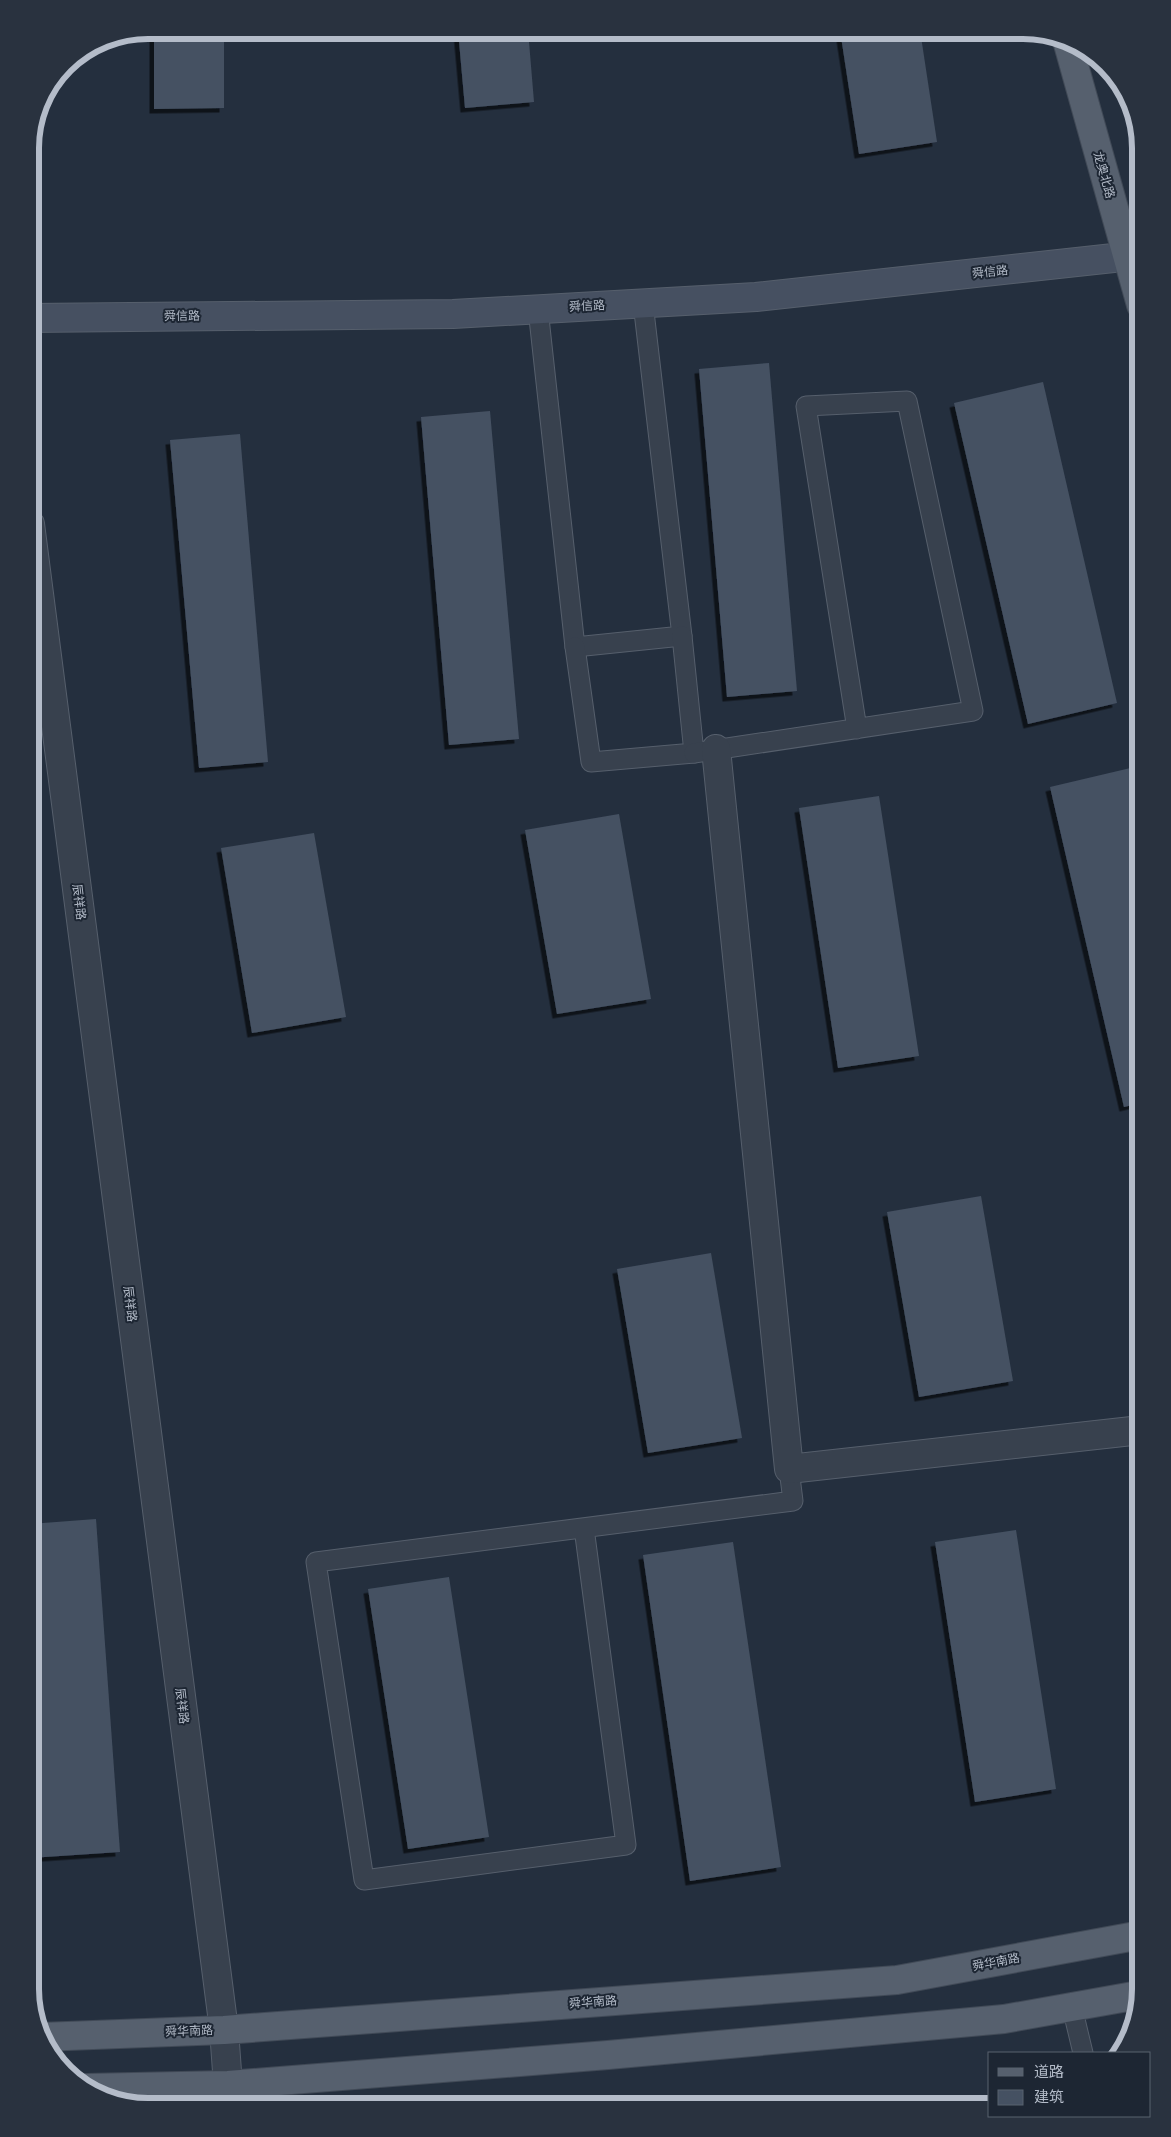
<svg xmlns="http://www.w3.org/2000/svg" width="1171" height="2137" viewBox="0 0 1171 2137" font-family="'Roboto Condensed','Noto Sans SC',sans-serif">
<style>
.building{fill:#455162;filter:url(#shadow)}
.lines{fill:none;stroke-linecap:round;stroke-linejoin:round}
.lane-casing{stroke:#565f6c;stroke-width:21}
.street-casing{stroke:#565f6c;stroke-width:30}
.secondary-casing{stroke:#565f6c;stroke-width:30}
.primary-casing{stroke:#414a57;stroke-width:30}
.lane{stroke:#38414e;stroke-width:19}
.street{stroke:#38414e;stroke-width:28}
.secondary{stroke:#465061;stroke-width:28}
.primary{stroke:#56606e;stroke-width:28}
.labels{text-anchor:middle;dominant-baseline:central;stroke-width:4;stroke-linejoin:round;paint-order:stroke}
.street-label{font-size:12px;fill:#b4bcc9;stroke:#1d2633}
.rim{fill:none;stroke:#b4bcc9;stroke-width:6}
</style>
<defs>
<filter id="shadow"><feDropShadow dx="-4.5" dy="4.5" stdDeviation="0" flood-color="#0009"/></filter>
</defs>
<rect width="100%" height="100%" fill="#242f3e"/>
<g class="building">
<polygon points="154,30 224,30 224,108 154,109"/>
<polygon points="458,30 528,30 534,102 465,108"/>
<polygon points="840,30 920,30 937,142 859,154"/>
<polygon points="769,363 797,691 727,697 699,369"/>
<polygon points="1043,382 1117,703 1028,724 954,403"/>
<polygon points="490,411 519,739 449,745 421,417"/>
<polygon points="240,434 268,762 199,768 170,440"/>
<polygon points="1139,766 1141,775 1141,1103 1124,1107 1050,787"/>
<polygon points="879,796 919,1056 838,1068 799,808"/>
<polygon points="619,814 651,999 557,1014 525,830"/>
<polygon points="314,833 346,1017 252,1033 221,848"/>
<polygon points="981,1196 1013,1381 919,1397 887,1212"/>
<polygon points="711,1253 742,1438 648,1453 617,1269"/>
<polygon points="96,1519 120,1852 30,1858 30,1524"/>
<polygon points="1016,1530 1056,1789 975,1802 935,1542"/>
<polygon points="733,1542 781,1867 690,1881 643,1555"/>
<polygon points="449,1577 489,1837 408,1849 368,1589"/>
</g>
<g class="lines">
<g class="lane-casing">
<g id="lane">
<polyline points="538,309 575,647 682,636 643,303"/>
<polyline points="575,647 591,762 694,753 682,636"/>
<polyline points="694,753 973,711 907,401 806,406 857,729"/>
<polyline points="584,1528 626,1845 364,1880 316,1562 793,1501 789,1469"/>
<polyline points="1072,2007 1083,2053"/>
</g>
</g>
<g class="street-casing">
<g id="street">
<polyline points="30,524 224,2030 228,2085"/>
<polyline points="716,749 789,1469 1141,1430"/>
</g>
</g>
<g class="secondary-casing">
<polyline id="secondary" points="30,318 453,314 756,297 1141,255"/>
</g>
<g class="primary-casing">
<g id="primary">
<polyline points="1068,44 1141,305"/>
<polyline points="41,2037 224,2030 897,1980 1141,1935"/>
<polyline points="86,2088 228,2085 608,2055 1004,2019 1139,1995"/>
</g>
</g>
<use href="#lane" class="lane"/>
<use href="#street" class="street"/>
<use href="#secondary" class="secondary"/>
<use href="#primary" class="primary"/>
</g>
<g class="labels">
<g class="street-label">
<text transform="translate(1104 175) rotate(74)">龙奥北路</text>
<text transform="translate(990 272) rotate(-6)">舜信路</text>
<text transform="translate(587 306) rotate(-3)">舜信路</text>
<text transform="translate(182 316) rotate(-1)">舜信路</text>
<text transform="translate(79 902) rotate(83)">辰祥路</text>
<text transform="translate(130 1304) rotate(83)">辰祥路</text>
<text transform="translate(182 1706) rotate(83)">辰祥路</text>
<text transform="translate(996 1962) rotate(-11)">舜华南路</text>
<text transform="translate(593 2002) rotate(-4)">舜华南路</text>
<text transform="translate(189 2031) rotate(-2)">舜华南路</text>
</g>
</g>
<path d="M0 0H1171V2137H0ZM148 39H1023A109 109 0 0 1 1132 148V1989A109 109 0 0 1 1023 2098H148A109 109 0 0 1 39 1989V148A109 109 0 0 1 148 39Z" fill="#29323f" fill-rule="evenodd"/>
<path class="rim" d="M148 39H1023A109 109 0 0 1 1132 148V1989A109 109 0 0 1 1023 2098H148A109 109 0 0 1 39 1989V148A109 109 0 0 1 148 39Z"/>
<rect x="988" y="2052" width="162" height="65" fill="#1d2633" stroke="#59626f"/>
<rect x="998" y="2068" width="25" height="8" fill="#56606e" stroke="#59626f"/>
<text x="1034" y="2077" font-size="15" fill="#b4bcc9">道路</text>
<rect x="998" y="2090" width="25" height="15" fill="#455162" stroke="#59626f"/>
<text x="1034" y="2102" font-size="15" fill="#b4bcc9">建筑</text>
</svg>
